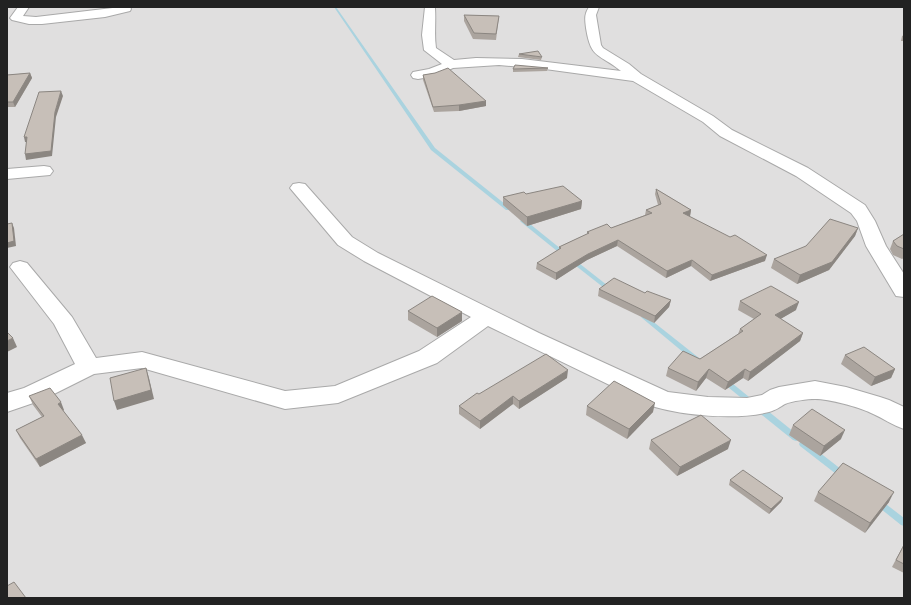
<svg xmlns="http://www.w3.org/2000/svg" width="911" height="605" viewBox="0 0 911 605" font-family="'Asap Condensed',sans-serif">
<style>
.residential{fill:#e0dfdf}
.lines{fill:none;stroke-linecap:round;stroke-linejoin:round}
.stream{fill:#aad3df;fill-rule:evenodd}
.minor-casing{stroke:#a9a9a9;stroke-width:2}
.minor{fill:#fff;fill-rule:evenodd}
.wall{fill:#aba49e}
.shaded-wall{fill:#8b8681}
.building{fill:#c7bfb8;stroke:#8b8681}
</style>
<rect width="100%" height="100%" fill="#f2efe9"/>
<rect class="residential" x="7" y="7" width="897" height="591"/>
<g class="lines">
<g class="stream">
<polygon points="334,7 336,7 435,148 510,208 510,210 506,210 431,150"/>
<polygon points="523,219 525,220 566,253 567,254 566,255 562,255 521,222 520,221"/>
<polygon points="573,259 575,260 612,289 613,290 612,291 608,291 571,262 570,261"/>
<polygon points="644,315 646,316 699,358 700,360 699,362 695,362 642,318 641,317"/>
<polygon points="723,379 727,379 754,401 756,403 754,405 750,405 723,383 722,381"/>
<polygon points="760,406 763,407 799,436 800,438 799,440 796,441 793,440 757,411 756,409 757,407"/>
<polygon points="803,441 806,442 846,473 847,475 846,477 843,478 840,477 800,446 799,444 800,442"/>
<polygon points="879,500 882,501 904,518 904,526 901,525 876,505 875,503 876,501"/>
</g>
<g class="minor-casing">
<g id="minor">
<polygon points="18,7 29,7 23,16 36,17 121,7 130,7 131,9 130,11 105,17 42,24 29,24 12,20 10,18"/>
<path d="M 425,7 L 435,8 C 436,22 434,35 436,48 L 454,60 L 476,58 L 522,59 L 621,71 C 599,53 591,60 586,28 C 585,19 584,15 589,7 L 599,7 L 596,15 L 601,45 L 603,48 L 629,64 L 641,74 L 713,116 L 732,130 L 808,168 L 865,205 L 875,221 L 886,246 L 904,274 L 904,297 L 896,296 L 866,246 L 857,221 L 851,213 L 796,176 L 720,136 L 703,122 L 633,81 L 545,69 L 499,65 L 453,68 L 435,76 L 418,79 L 413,78 L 411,75 L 413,72 L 429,69 L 442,64 L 424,50 L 422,35 Z"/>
<polygon points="44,166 50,167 53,171 50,175 7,179 7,169"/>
<path d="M 299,183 L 305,184 L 352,237 L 378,253 L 539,333 L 668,392 L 708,397 L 747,398 L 762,395 L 770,390 L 779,387 L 815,381 L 846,387 L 880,397 L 889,400 L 904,407 L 904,429 C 892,425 883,418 871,413 C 859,407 829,399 815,399 C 808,399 792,401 785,404 C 780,407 776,410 769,412 C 738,420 686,416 655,407 L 488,326 L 437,363 L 338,403 L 285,409 L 142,368 L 94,374 L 42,400 L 7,412 L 7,393 L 24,388 L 75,364 L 54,324 L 10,267 L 13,263 L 20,261 L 27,263 L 72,317 L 96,358 L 142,352 L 285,391 L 335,386 L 419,351 L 471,317 L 364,261 L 338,245 L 290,188 L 293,184 Z"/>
</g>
</g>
<use href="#minor" class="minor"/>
</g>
<g class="wall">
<polygon points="371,7 424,7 423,8"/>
<polygon points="464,15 499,16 496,40 473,39 464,21"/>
<polygon points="904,35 904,41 901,41 902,36"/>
<polygon points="519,54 542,57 541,60 518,57"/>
<polygon points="548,68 547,71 513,72 513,69"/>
<polygon points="30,73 32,78 15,107 7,107 7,75"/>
<polygon points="435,73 486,101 486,106 459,111 434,112 423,80 423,75"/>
<polygon points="656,189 691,210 690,216 689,216 765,261 710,281 691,266 666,278 617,246 587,260 556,280 536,269 537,263 559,250 559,247 587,234 587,232 611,228 645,215 646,210 658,205 655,194"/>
<polygon points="526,194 582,201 581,209 527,226 503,205 503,197"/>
<polygon points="858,228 855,236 829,270 797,284 771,268 774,259"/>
<polygon points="904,234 904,258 902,259 893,255 890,249 893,241"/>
<polygon points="599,289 645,293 671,300 669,307 654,323 598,296"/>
<polygon points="740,301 796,310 780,319 803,333 800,341 748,381 743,378 725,390 706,378 696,391 666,376 668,368 700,359 738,334 740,329 754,319 738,310"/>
<polygon points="408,311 462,321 437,337 408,320"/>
<polygon points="845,355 895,369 891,378 871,386 841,364"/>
<polygon points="567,378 519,409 513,404 480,429 459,414 459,406 479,394"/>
<polygon points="29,396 64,410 63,411 86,443 40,467 20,438 16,430 42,417 33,405"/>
<polygon points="587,406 653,412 627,439 586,415"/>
<polygon points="793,425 841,439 820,456 789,435"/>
<polygon points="651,440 728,449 677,476 649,449"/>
<polygon points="730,480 783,498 781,502 769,514 729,485"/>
<polygon points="818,492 889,502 865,533 814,501"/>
<polygon points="904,544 904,573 892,567"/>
</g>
<g class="shaded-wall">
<polygon points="30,73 32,78 15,107 13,102"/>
<polygon points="61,91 63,96 56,117 52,156 26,160 25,154 55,112"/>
<polygon points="486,101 486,106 459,111 459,105"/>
<polygon points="24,137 27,137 29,142 25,142"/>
<polygon points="582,201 581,209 527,226 527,217"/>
<polygon points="691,210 690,216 682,219 683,213"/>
<polygon points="12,223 14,228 16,246 7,248 7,243"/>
<polygon points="858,228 855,236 829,270 797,284 800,275"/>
<polygon points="618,240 617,246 587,260 556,280 556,273 588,254"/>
<polygon points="767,255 765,261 710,281 712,275"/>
<polygon points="692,260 691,266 666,278 667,271"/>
<polygon points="671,300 669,307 654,323 655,316"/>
<polygon points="799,302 796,310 772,324 775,315"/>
<polygon points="462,312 462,321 437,337 437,328"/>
<polygon points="803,333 800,341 748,381 750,372"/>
<polygon points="13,338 17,347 7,352 7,341"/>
<polygon points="146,368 149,378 154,399 117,410 114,401"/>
<polygon points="709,369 706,378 696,391 698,382"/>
<polygon points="745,369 743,378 725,390 728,382"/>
<polygon points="895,369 891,378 871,386 875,377"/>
<polygon points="568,370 567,378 519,409 519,401"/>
<polygon points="513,396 513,404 480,429 480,421"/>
<polygon points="61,402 64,410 61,412 58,404"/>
<polygon points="655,403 653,412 627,439 629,429"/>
<polygon points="845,430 841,439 820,456 824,446"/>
<polygon points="82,435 86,443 40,467 36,459"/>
<polygon points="731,440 728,449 677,476 680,467"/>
<polygon points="894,492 889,502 865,533 870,523"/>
<polygon points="783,498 781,502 769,514 771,509"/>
</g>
<g class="building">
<polygon points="464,15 499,16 496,34 474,33"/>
<polygon points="538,51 542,57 519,54"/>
<polygon points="515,65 548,68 513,69"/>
<polygon points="448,68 486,101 459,105 433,107 423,75 435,73"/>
<polygon points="30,73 13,102 7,102 7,75"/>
<polygon points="61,91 55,112 51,151 25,154 27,137 24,137 39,92"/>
<polygon points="563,186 582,201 527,217 503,197 524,192 526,194"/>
<polygon points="656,189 691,210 683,213 730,237 735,235 767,255 712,275 692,260 667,271 618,240 588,254 556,273 537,263 561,248 559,247 589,233 587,232 607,224 611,228 652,213 646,210 661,204"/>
<polygon points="830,219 858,228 832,262 800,275 774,259 806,246"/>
<polygon points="12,223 14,241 7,243 7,224"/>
<polygon points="904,234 904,249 897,246 893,241"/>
<polygon points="614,278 645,293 647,291 671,300 655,316 599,289"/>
<polygon points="771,286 799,302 775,315 803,333 750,372 745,369 728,382 709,369 698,382 668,368 683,351 700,359 743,331 740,329 761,314 740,301"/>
<polygon points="432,296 462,312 437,328 408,311"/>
<polygon points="7,332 13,338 7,341"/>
<polygon points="864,347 895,369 875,377 845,355"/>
<polygon points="546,354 568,370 519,401 513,396 480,421 459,406 477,393 479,394"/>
<polygon points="146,368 151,390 114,401 110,378"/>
<polygon points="614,381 655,403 629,429 587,406"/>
<polygon points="50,388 61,402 58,404 82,435 36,459 16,430 44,416 29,396"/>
<polygon points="812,409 845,430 824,446 793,425"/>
<polygon points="701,415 731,440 680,467 651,440"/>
<polygon points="843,463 894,492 870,523 818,492"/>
<polygon points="743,470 783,498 771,509 730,480"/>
<polygon points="904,545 904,564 896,560"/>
<polygon points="14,582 26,598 7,598 7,586"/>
</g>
<rect width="911" height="605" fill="none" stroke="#222222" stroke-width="16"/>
</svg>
